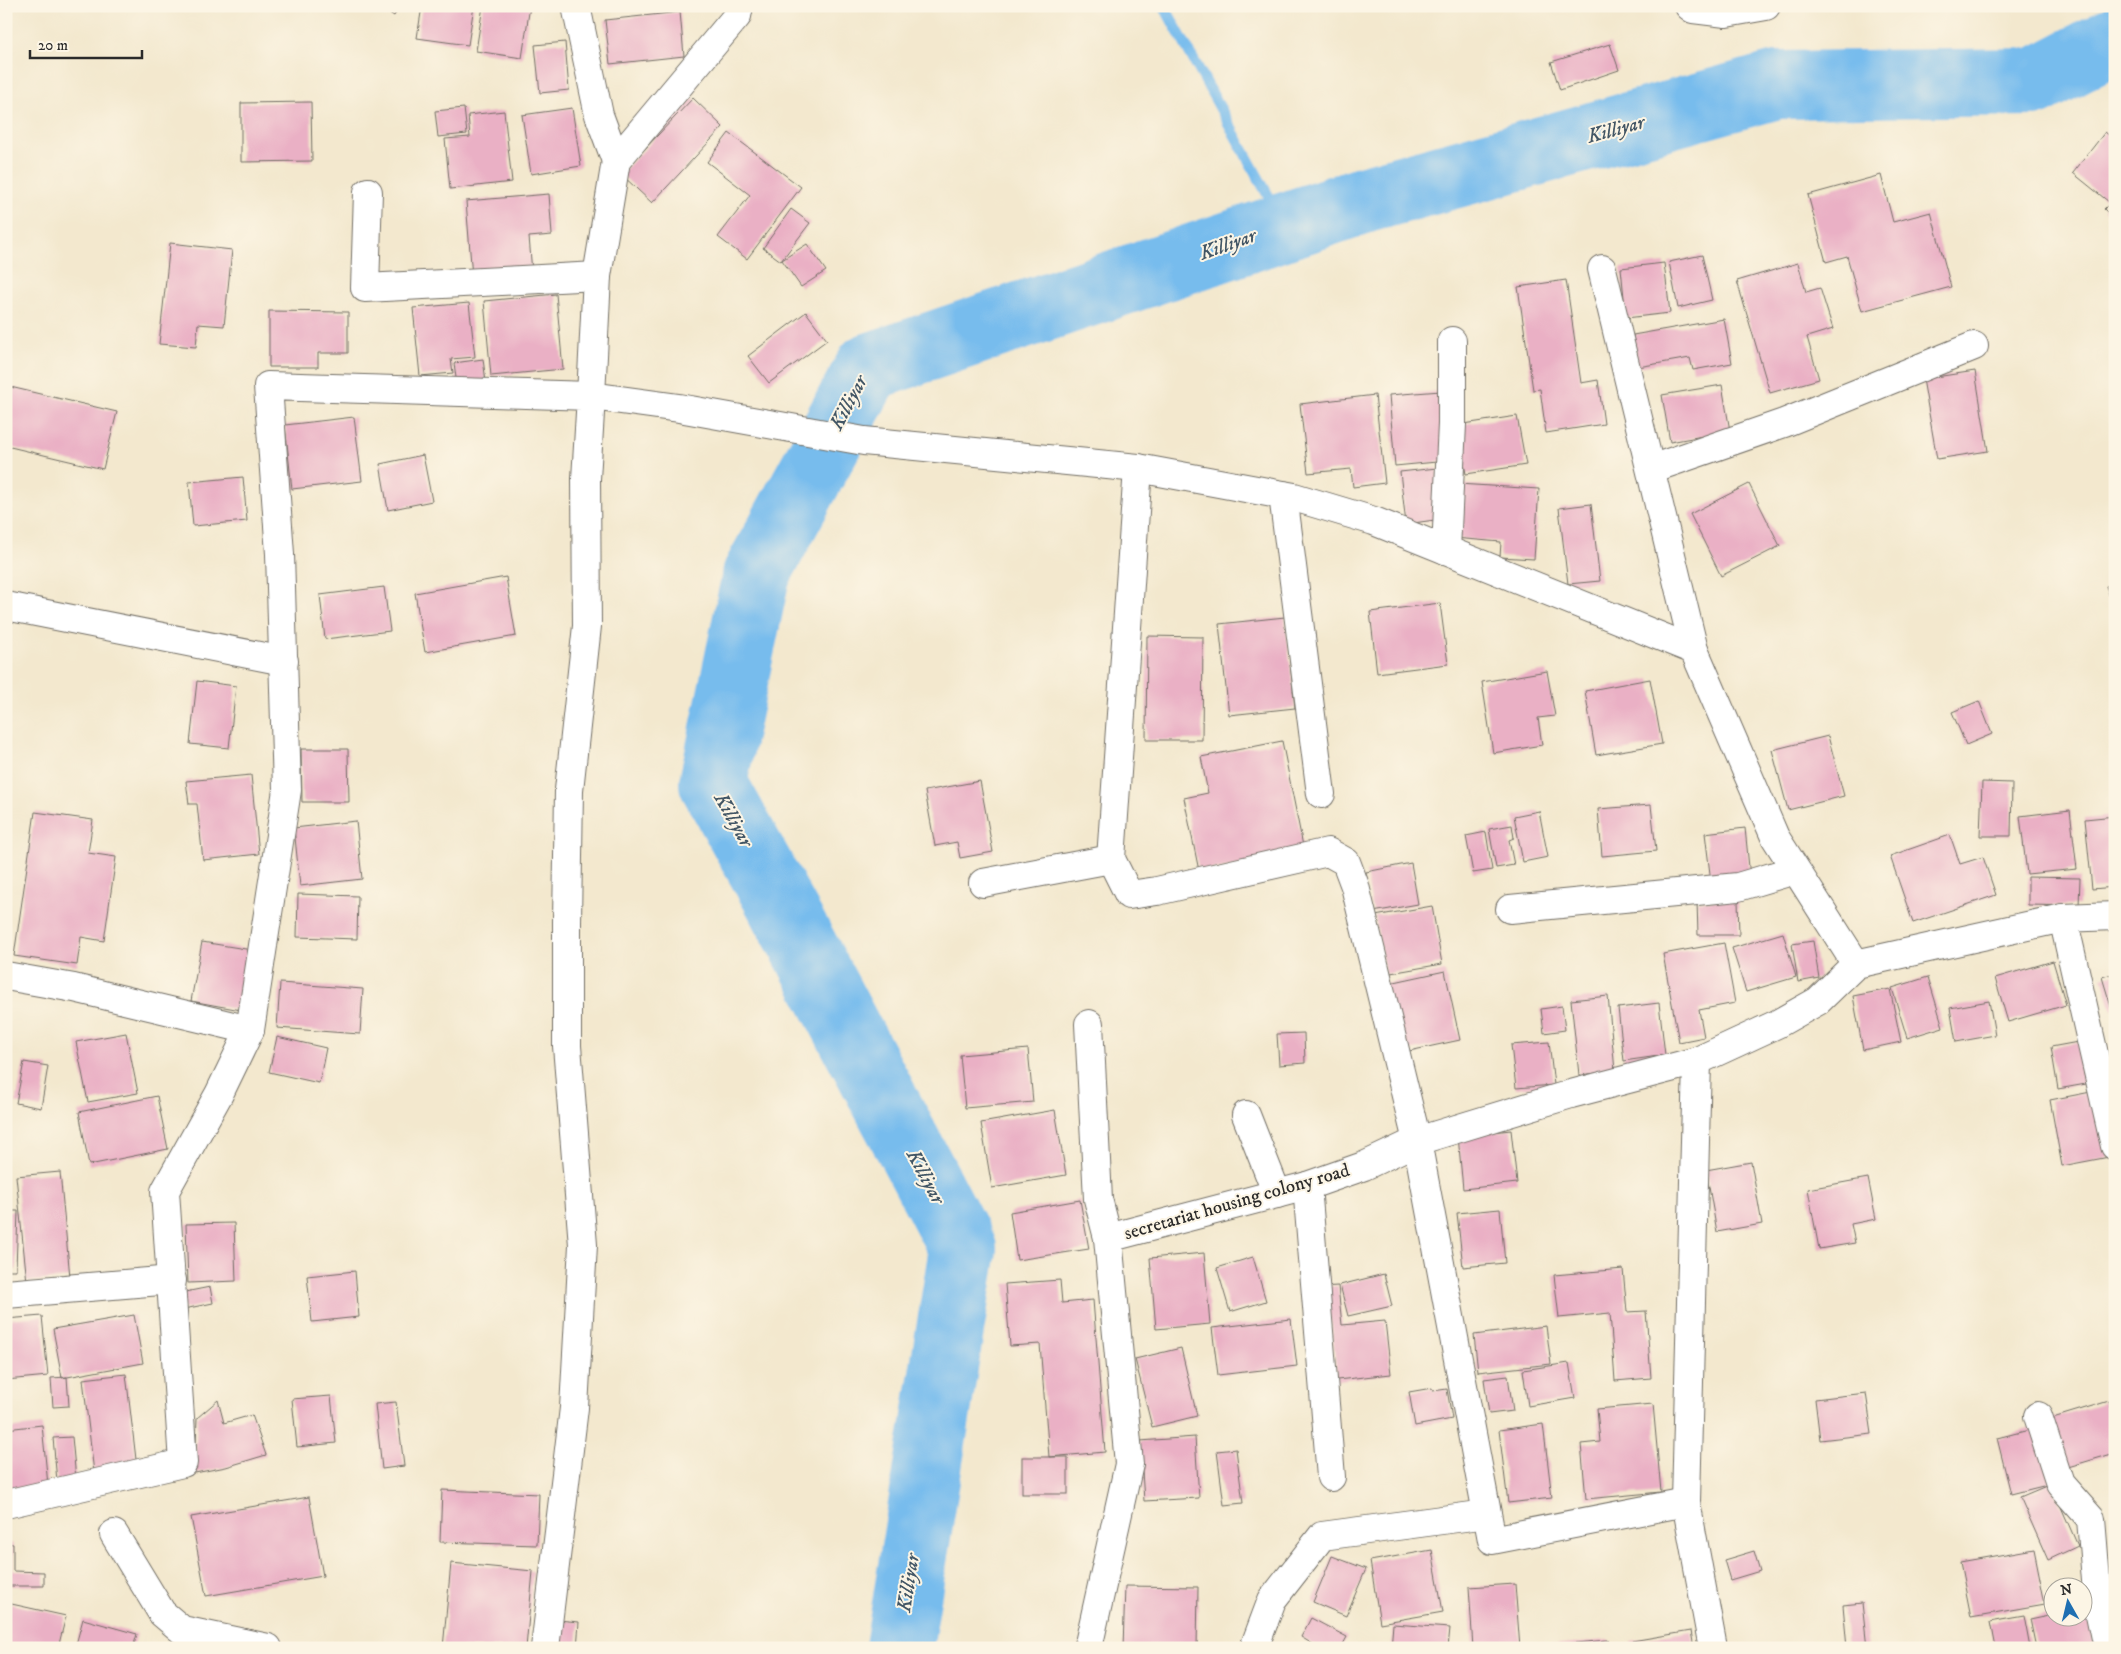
<svg xmlns="http://www.w3.org/2000/svg" width="2121" height="1654" viewBox="0 0 2121 1654" font-family="'IM FELL DW Pica',serif">
<style>
.lines{fill:none;stroke-linecap:round;stroke-linejoin:round}
.stream{stroke:#77bced;stroke-width:11}
.river{stroke:#77bced;stroke-width:68}
.building{fill:#eab0c5}
.minor-casing{stroke:#716d64;stroke-width:30}
.minor{stroke:#fff;stroke-width:28}
.labels{text-anchor:middle;dominant-baseline:central;stroke-width:4;stroke-linejoin:round;paint-order:stroke}
.street-label{font-size:19px;fill:#2b2b2b;stroke:#fcf5e5}
.water-label{font-size:20px;font-style:italic;fill:#425665;stroke:#fcf5e5}
</style>
<rect width="100%" height="100%" fill="#fcf5e5"/>
<filter id="ink" filterUnits="userSpaceOnUse"><feTurbulence type="fractalNoise" baseFrequency=".02" numOctaves="2"/><feDisplacementMap in="SourceGraphic" scale="10" xChannelSelector="R" yChannelSelector="G"/><feConvolveMatrix kernelMatrix="1 2 1 2 8 2 1 2 1" color-interpolation-filters="sRGB"/></filter>
<filter id="wash" filterUnits="userSpaceOnUse"><feTurbulence type="fractalNoise" baseFrequency=".0096" numOctaves="4" result="noise"/><feDisplacementMap in="SourceGraphic" scale="20" xChannelSelector="R" yChannelSelector="G"/><feGaussianBlur stdDeviation="1.12" result="paint"/><feColorMatrix in="noise" values="0 0 0 0 0 0 0 0 0 0 0 0 0 0 0 0 0 1.4 0 .05"/><feComposite in="paint" operator="in"/></filter>
<g filter="url(#wash)">
<rect width="100%" height="100%" fill="#f3e8ce"/>
<g class="lines">
<polyline class="stream" points="1164,6 1285,226"/>
<polyline class="river" points="899,1648 963,1249 804,947 713,783 756,575 869,367 1366,199 1777,85 2035,82 2115,40"/>
</g>
<g id="blocks">
<g class="building">
<polygon points="379,6 400,6 394,16"/>
<polygon points="422,6 474,6 468,45 417,38"/>
<polygon points="483,6 530,6 522,58 476,51"/>
<polygon points="680,12 684,56 610,64 605,20"/>
<polygon points="565,42 569,90 540,93 535,45"/>
<polygon points="1610,44 1619,70 1560,90 1551,62"/>
<polygon points="693,98 723,127 652,203 621,174"/>
<polygon points="311,102 312,161 241,162 241,103"/>
<polygon points="464,108 467,134 438,137 435,111"/>
<polygon points="572,108 581,166 531,174 522,115"/>
<polygon points="504,111 512,182 450,189 445,139 470,137 468,115"/>
<polygon points="2105,132 2115,140 2115,195 2109,202 2073,173"/>
<polygon points="729,133 801,187 747,259 718,237 750,195 707,162"/>
<polygon points="1881,175 1893,222 1931,212 1951,287 1862,311 1847,256 1826,262 1808,195"/>
<polygon points="549,194 552,235 529,237 532,272 472,277 466,201"/>
<polygon points="2115,198 2115,220 2104,209"/>
<polygon points="791,209 810,223 781,261 763,248"/>
<polygon points="170,243 232,250 224,326 198,324 196,347 159,344"/>
<polygon points="807,244 826,271 801,287 782,260"/>
<polygon points="1702,255 1712,300 1678,308 1669,262"/>
<polygon points="1664,263 1670,313 1626,318 1621,268"/>
<polygon points="1798,263 1806,292 1820,288 1833,329 1807,337 1819,379 1770,393 1737,281"/>
<polygon points="1566,280 1581,383 1598,380 1604,424 1546,433 1540,389 1533,390 1518,287"/>
<polygon points="556,294 563,369 491,376 484,301"/>
<polygon points="469,303 475,357 451,359 453,373 420,376 413,308"/>
<polygon points="269,311 348,312 348,353 318,353 318,367 269,367"/>
<polygon points="806,312 827,340 769,383 748,356"/>
<polygon points="1724,319 1732,363 1693,370 1690,358 1638,367 1633,335"/>
<polygon points="483,359 486,382 457,385 454,363"/>
<polygon points="1975,371 1988,451 1937,459 1923,379"/>
<polygon points="1722,385 1730,431 1670,442 1662,395"/>
<polygon points="6,386 117,412 103,469 6,446"/>
<polygon points="1441,391 1447,461 1395,466 1389,395"/>
<polygon points="1375,395 1385,483 1353,487 1351,469 1308,473 1300,404"/>
<polygon points="1517,416 1526,465 1466,474 1457,425"/>
<polygon points="354,417 362,481 292,489 285,425"/>
<polygon points="423,455 432,501 388,510 380,464"/>
<polygon points="1437,468 1442,519 1406,524 1400,472"/>
<polygon points="243,477 247,521 193,526 189,482"/>
<polygon points="1458,484 1539,489 1534,559 1500,557 1501,542 1454,538"/>
<polygon points="1749,484 1780,546 1721,576 1690,514"/>
<polygon points="1591,504 1600,581 1568,584 1559,508"/>
<polygon points="506,577 516,636 425,652 415,593"/>
<polygon points="2115,583 2115,609 2114,609 2106,586"/>
<polygon points="384,587 390,631 325,639 320,595"/>
<polygon points="1440,603 1448,664 1377,673 1370,612"/>
<polygon points="1285,617 1295,708 1229,715 1219,624"/>
<polygon points="1147,636 1203,637 1202,740 1146,740"/>
<polygon points="1547,671 1555,716 1538,718 1542,745 1493,753 1482,682"/>
<polygon points="1650,679 1662,744 1596,755 1585,691"/>
<polygon points="197,681 236,686 229,748 190,744"/>
<polygon points="1979,701 1992,734 1966,745 1952,712"/>
<polygon points="1828,736 1844,796 1788,810 1772,750"/>
<polygon points="1282,741 1305,856 1199,871 1184,798 1208,793 1201,757"/>
<polygon points="301,749 348,749 349,802 302,802"/>
<polygon points="251,775 259,854 203,860 197,804 189,804 186,781"/>
<polygon points="980,781 993,852 960,858 957,842 935,846 925,791"/>
<polygon points="1982,782 2012,783 2011,836 1980,836"/>
<polygon points="1651,805 1656,851 1602,856 1598,809"/>
<polygon points="2070,810 2077,869 2027,874 2020,816"/>
<polygon points="1539,811 1548,857 1523,862 1514,816"/>
<polygon points="35,812 93,820 88,853 116,857 104,941 81,937 77,965 14,956"/>
<polygon points="2115,816 2115,887 2092,889 2085,819"/>
<polygon points="356,821 362,879 300,886 294,828"/>
<polygon points="1512,825 1514,838 1509,840 1514,865 1496,868 1489,829"/>
<polygon points="1745,828 1750,877 1711,882 1705,833"/>
<polygon points="1486,832 1492,870 1473,873 1466,836"/>
<polygon points="1950,835 1960,864 1983,857 1996,895 1913,923 1890,856"/>
<polygon points="1411,863 1418,904 1373,912 1366,872"/>
<polygon points="2028,877 2080,878 2079,906 2028,905"/>
<polygon points="298,894 358,896 357,939 297,937"/>
<polygon points="1738,900 1739,935 1698,935 1697,901"/>
<polygon points="1432,906 1442,964 1385,974 1375,916"/>
<polygon points="1783,933 1796,977 1746,992 1732,948"/>
<polygon points="1813,941 1819,978 1798,982 1792,944"/>
<polygon points="202,942 252,950 241,1010 191,1001"/>
<polygon points="1724,943 1735,1003 1699,1010 1704,1037 1679,1042 1663,954"/>
<polygon points="2053,961 2066,1005 2008,1022 1995,978"/>
<polygon points="1445,971 1460,1040 1400,1053 1385,984"/>
<polygon points="2115,973 2115,1009 2112,1010 2102,977"/>
<polygon points="1928,977 1943,1027 1907,1038 1892,988"/>
<polygon points="280,983 363,989 360,1034 277,1028"/>
<polygon points="1890,989 1901,1042 1863,1050 1853,996"/>
<polygon points="1608,996 1615,1071 1579,1075 1571,1000"/>
<polygon points="1989,1001 1995,1035 1956,1042 1950,1008"/>
<polygon points="1659,1003 1665,1055 1624,1061 1618,1008"/>
<polygon points="1562,1006 1565,1030 1544,1033 1541,1009"/>
<polygon points="126,1033 138,1093 88,1102 76,1042"/>
<polygon points="1304,1033 1305,1063 1279,1065 1277,1034"/>
<polygon points="277,1037 326,1048 319,1083 269,1072"/>
<polygon points="1549,1042 1554,1085 1516,1088 1511,1045"/>
<polygon points="2078,1042 2086,1084 2058,1089 2051,1047"/>
<polygon points="1028,1049 1033,1102 965,1108 960,1055"/>
<polygon points="24,1062 48,1066 41,1108 16,1103"/>
<polygon points="2096,1091 2109,1157 2062,1166 2050,1100"/>
<polygon points="157,1096 168,1149 89,1165 79,1112"/>
<polygon points="1055,1110 1066,1175 992,1188 981,1123"/>
<polygon points="1511,1130 1517,1183 1463,1189 1458,1136"/>
<polygon points="1751,1162 1762,1224 1717,1232 1706,1170"/>
<polygon points="60,1172 70,1277 27,1282 16,1176"/>
<polygon points="1868,1178 1876,1219 1851,1224 1855,1243 1819,1249 1808,1189"/>
<polygon points="1080,1200 1089,1249 1017,1260 1010,1212"/>
<polygon points="1500,1209 1505,1263 1463,1267 1457,1213"/>
<polygon points="6,1211 18,1211 16,1270 6,1270"/>
<polygon points="234,1223 236,1281 188,1283 186,1224"/>
<polygon points="1204,1253 1210,1324 1156,1329 1150,1258"/>
<polygon points="1253,1257 1266,1301 1230,1312 1217,1268"/>
<polygon points="1623,1269 1627,1312 1646,1311 1651,1378 1615,1381 1610,1313 1559,1318 1554,1275"/>
<polygon points="355,1271 359,1317 312,1322 307,1276"/>
<polygon points="1384,1274 1392,1306 1348,1316 1340,1285"/>
<polygon points="1060,1280 1062,1303 1093,1300 1105,1452 1049,1457 1040,1344 1010,1346 1005,1284"/>
<polygon points="1338,1286 1342,1325 1385,1321 1391,1374 1337,1380 1332,1325 1319,1287"/>
<polygon points="210,1287 213,1303 184,1309 180,1293"/>
<polygon points="134,1315 143,1363 62,1378 53,1329"/>
<polygon points="42,1316 48,1376 6,1380 6,1319"/>
<polygon points="1291,1319 1297,1366 1218,1375 1212,1328"/>
<polygon points="1546,1326 1551,1364 1478,1372 1474,1335"/>
<polygon points="1181,1348 1197,1416 1152,1427 1135,1359"/>
<polygon points="1569,1363 1575,1398 1528,1406 1523,1370"/>
<polygon points="126,1374 137,1468 94,1473 83,1379"/>
<polygon points="1508,1376 1513,1411 1489,1414 1484,1379"/>
<polygon points="67,1377 69,1406 53,1407 51,1378"/>
<polygon points="1432,1388 1433,1391 1447,1389 1452,1419 1415,1426 1409,1392"/>
<polygon points="1866,1393 1872,1434 1820,1440 1815,1399"/>
<polygon points="331,1396 336,1443 297,1447 292,1399"/>
<polygon points="218,1400 224,1423 252,1415 266,1455 226,1467 195,1473 197,1418"/>
<polygon points="2109,1401 2115,1419 2115,1453 2058,1470 2043,1421"/>
<polygon points="396,1402 404,1466 382,1469 375,1404"/>
<polygon points="1653,1404 1661,1492 1586,1499 1581,1444 1600,1442 1597,1409"/>
<polygon points="1543,1424 1552,1498 1508,1503 1499,1430"/>
<polygon points="42,1425 48,1485 6,1489 6,1429"/>
<polygon points="2037,1428 2051,1484 2011,1494 1997,1438"/>
<polygon points="72,1437 76,1479 57,1481 53,1438"/>
<polygon points="1195,1437 1199,1498 1144,1501 1140,1441"/>
<polygon points="1236,1449 1243,1503 1224,1505 1217,1451"/>
<rect x="1022" y="1457" width="46" height="37"/>
<polygon points="2051,1484 2078,1546 2048,1560 2020,1497"/>
<polygon points="442,1490 539,1494 537,1545 440,1542"/>
<polygon points="309,1497 323,1576 206,1596 191,1517"/>
<polygon points="6,1543 13,1544 13,1571 44,1572 44,1586 6,1586"/>
<polygon points="2034,1549 2045,1604 1971,1617 1960,1562"/>
<polygon points="1432,1550 1443,1612 1380,1623 1370,1561"/>
<polygon points="1754,1551 1760,1571 1730,1580 1724,1560"/>
<polygon points="1332,1556 1366,1569 1346,1616 1313,1602"/>
<polygon points="451,1563 533,1571 526,1648 443,1648"/>
<polygon points="2115,1583 2115,1617 2111,1617 2107,1584"/>
<polygon points="1515,1584 1520,1648 1473,1648 1469,1587"/>
<polygon points="1125,1586 1198,1587 1197,1648 1123,1648"/>
<polygon points="7,1603 66,1616 58,1648 6,1648"/>
<polygon points="1862,1603 1867,1648 1847,1648 1843,1605"/>
<polygon points="2087,1608 2094,1648 2036,1648 2030,1619 2054,1614 2054,1616 2084,1616 2084,1609"/>
<polygon points="2024,1616 2030,1648 1995,1648 1990,1622"/>
<polygon points="1311,1618 1347,1637 1341,1648 1319,1648 1301,1637"/>
<polygon points="83,1619 137,1634 133,1648 75,1648"/>
<polygon points="558,1620 579,1622 577,1648 556,1648"/>
<polygon points="1393,1624 1450,1628 1448,1648 1391,1648"/>
<polygon points="1691,1631 1694,1648 1633,1648 1632,1641"/>
<polygon points="1608,1640 1609,1648 1543,1648 1543,1646"/>
</g>
</g>
</g>
<g filter="url(#ink)">
<use href="#blocks" fill-opacity="0" stroke="#716d64" stroke-width="1"/>
<g class="lines">
<g class="minor-casing">
<g id="minor">
<polyline points="576,6 599,115 616,161"/>
<polyline points="739,6 737,16 616,161 597,276 591,396 679,408 864,441 1138,468 1294,497 1374,521 1694,650 1775,837 1856,964 2063,918 2115,916"/>
<polyline points="1689,6 1693,9 1726,13 1766,6"/>
<polyline points="368,192 365,288 597,276"/>
<polyline points="1602,269 1694,650"/>
<polyline points="1138,468 1111,859 1129,895 1157,891 1328,852 1346,862 1355,886 1417,1141 1492,1540 1686,1502 1713,1648"/>
<polyline points="1651,469 1784,423 1974,346"/>
<polyline points="1283,495 1321,794"/>
<polyline points="1446,550 1452,424 1452,341"/>
<polyline points="6,606 284,661"/>
<polyline points="983,883 1111,859"/>
<polyline points="1510,909 1738,887 1795,870"/>
<polyline points="2063,918 2115,1146"/>
<polyline points="6,976 74,988 250,1030"/>
<polyline points="1089,1024 1098,1199 1108,1238"/>
<polyline points="1246,1115 1277,1194"/>
<polyline points="1307,1186 1331,1477"/>
<polyline points="6,1294 172,1280"/>
<polyline points="2038,1416 2060,1484 2091,1519 2098,1605 2107,1648"/>
<polyline points="1686,1502 1697,1061"/>
<polyline points="6,1504 183,1463 165,1191 219,1094 250,1030 287,790 280,554 268,386 591,396 586,479 587,626 569,790 567,922 567,1046 583,1245 574,1408 545,1648"/>
<polyline points="114,1534 162,1613 182,1630 268,1648"/>
<polyline points="1088,1648 1129,1464 1108,1238 1307,1186 1364,1166 1417,1141 1571,1094 1697,1061 1777,1024 1818,1001 1856,964"/>
<polyline points="1254,1648 1272,1600 1322,1536 1487,1514"/>
</g>
</g>
<use href="#minor" class="minor"/>
</g>
</g>
<g class="labels">
<g class="street-label">
<text transform="translate(1237 1202) rotate(-16)">secretariat housing colony road</text>
</g>
<g class="water-label">
<text transform="translate(1616 130) rotate(-15)">Killiyar</text>
<text transform="translate(1228 245) rotate(-19)">Killiyar</text>
<text transform="translate(849 403) rotate(-62)">Killiyar</text>
<text transform="translate(733 820) rotate(61)">Killiyar</text>
<text transform="translate(925 1177) rotate(62)">Killiyar</text>
<text transform="translate(909 1583) rotate(-81)">Killiyar</text>
</g>
</g>
<rect width="2121" height="1654" fill="none" stroke="#fcf5e5" stroke-width="25"/>
<g transform="translate(2068 1602) rotate(352)"><circle r="24" fill="#fcf5e5" stroke="#a8a49b"/>
<path d="M0-4L9 19L0 12L-9 19Z" fill="#1f6fb2"/>
<text y="-8" font-size="14" font-weight="bold" text-anchor="middle" fill="#2b2b2b">N</text>
</g>
<path d="M30 50v8h112v-8" fill="none" stroke="#2b2b2b" stroke-width="2.5"/>
<text x="38" y="50" font-size="15" fill="#2b2b2b" stroke="#fcf5e5" stroke-width="4" paint-order="stroke">20 m</text>
</svg>
